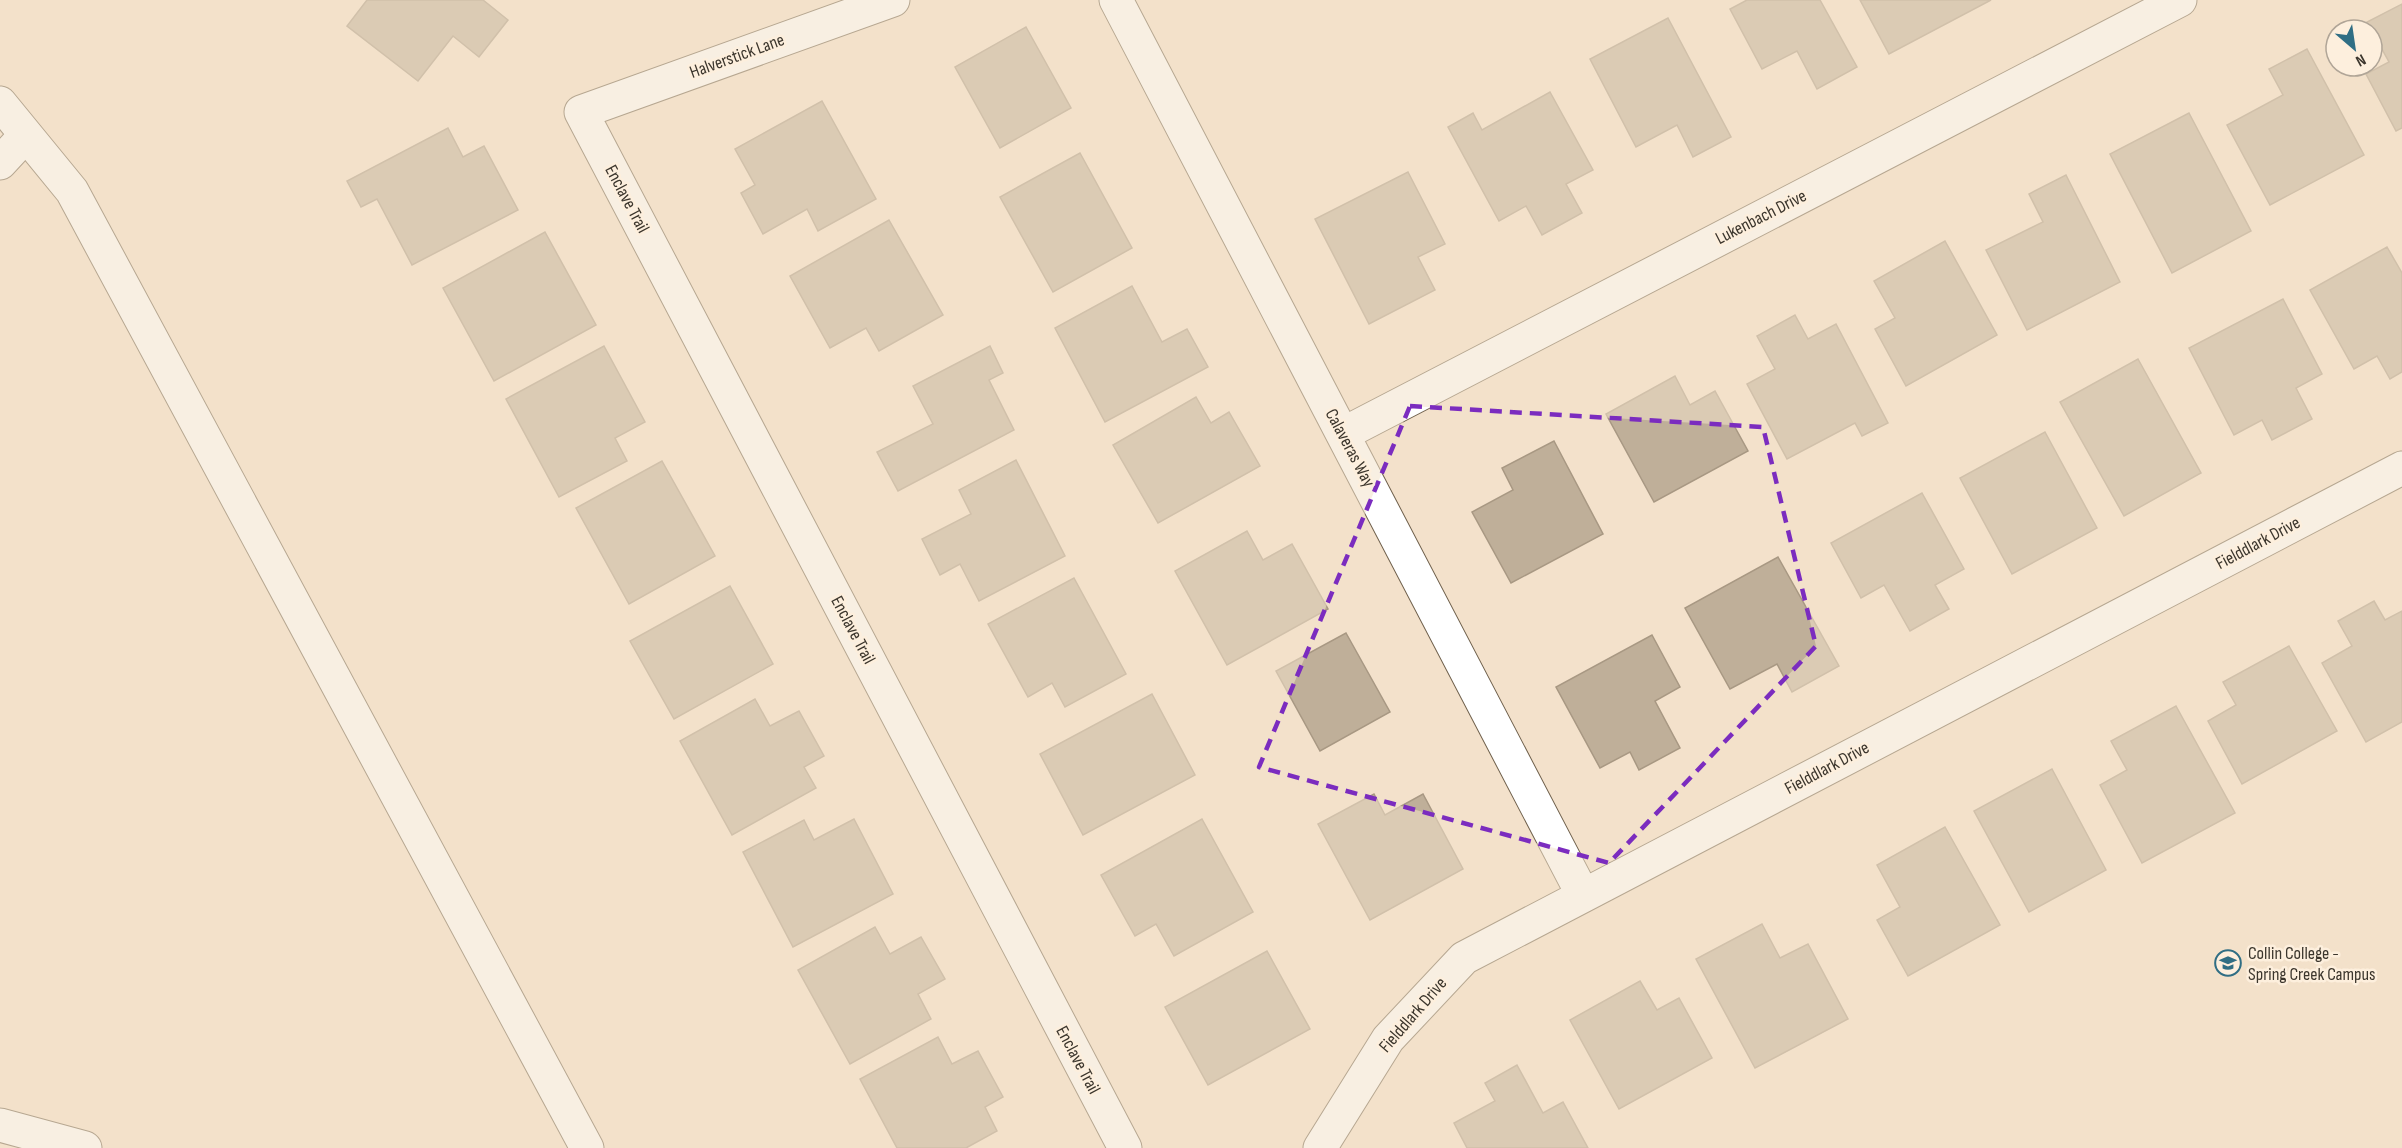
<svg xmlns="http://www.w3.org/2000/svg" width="2402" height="1148" viewBox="0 0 2402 1148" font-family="'Sofia Sans Condensed',sans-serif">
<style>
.building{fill:#bfaf99;stroke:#a89883;stroke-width:1.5}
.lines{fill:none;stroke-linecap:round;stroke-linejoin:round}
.street-casing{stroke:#6f604c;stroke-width:35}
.street{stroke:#fff;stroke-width:33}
.marked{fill:none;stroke:#7b2cbf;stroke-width:4.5;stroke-dasharray:12 8;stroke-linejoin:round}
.labels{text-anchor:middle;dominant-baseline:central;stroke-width:5;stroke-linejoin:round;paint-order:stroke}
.street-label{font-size:18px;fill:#3c362d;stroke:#fdefdd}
.poi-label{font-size:18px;fill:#3c362d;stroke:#fdefdd;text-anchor:start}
</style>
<rect width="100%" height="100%" fill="#f3e1cb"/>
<g class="building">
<polygon points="367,0 483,0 508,20 479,57 453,36 418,81 347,26"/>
<polygon points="1747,0 1820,0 1857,67 1817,89 1797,51 1762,69 1730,9"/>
<polygon points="1860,0 1991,0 1889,54"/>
<polygon points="2402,4 2402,128 2396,131 2366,74 2389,62 2367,22"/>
<polygon points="1668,18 1731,137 1693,157 1677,125 1636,147 1590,59"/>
<polygon points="1026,27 1071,108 1000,148 955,67"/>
<polygon points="2307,49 2364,155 2270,205 2227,125 2283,95 2269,69"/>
<polygon points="1550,92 1593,170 1566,184 1582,213 1542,235 1526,206 1499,221 1448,127 1473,113 1482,130"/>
<polygon points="822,101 876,199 818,231 807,209 763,234 741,193 755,185 735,149"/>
<polygon points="2189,113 2251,231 2172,273 2110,154"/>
<polygon points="448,128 463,157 484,146 518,210 412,265 377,199 361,207 347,181"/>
<polygon points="1080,153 1132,248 1053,292 1000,197"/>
<polygon points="1408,172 1445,244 1418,257 1435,290 1369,324 1315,219"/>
<polygon points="2066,175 2120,282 2027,330 1986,250 2043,222 2029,194"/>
<polygon points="889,220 943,315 879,351 866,328 830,348 790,276"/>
<polygon points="545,232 596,325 494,381 443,288"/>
<polygon points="1945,241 1997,335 1906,386 1875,329 1895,318 1874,281"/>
<polygon points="2387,247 2402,273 2402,372 2390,379 2377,356 2354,369 2310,290"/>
<polygon points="1132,286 1162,342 1187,329 1208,367 1105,422 1055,328"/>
<polygon points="2283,299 2322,374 2296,388 2312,419 2272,440 2262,420 2234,435 2189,348"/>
<polygon points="1795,315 1808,339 1836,324 1888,423 1862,436 1855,423 1787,459 1747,384 1775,369 1757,336"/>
<polygon points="604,346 645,422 615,438 627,461 559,497 506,399"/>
<polygon points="990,346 1003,373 989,380 1014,430 898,491 877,452 933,424 913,386"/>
<polygon points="2138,359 2201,473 2124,516 2060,402"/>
<polygon points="1675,376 1690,405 1715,391 1748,451 1654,502 1606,414"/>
<polygon points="1196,397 1211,423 1229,412 1260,466 1158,523 1113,445"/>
<polygon points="2045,432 2097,528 2012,574 1960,478"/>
<polygon points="1554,441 1603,534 1511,583 1472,512 1513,490 1502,468"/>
<polygon points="1016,460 1065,556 979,601 960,564 940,575 922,539 971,514 959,490"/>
<polygon points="662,461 715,556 629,604 576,508"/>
<polygon points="1922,493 1964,569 1935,585 1949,609 1910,631 1884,585 1861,598 1831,543"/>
<polygon points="1247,531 1263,560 1292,544 1328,609 1227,665 1175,571"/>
<polygon points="1778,557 1839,666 1792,692 1777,664 1730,689 1685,608"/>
<polygon points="1074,578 1126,674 1065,707 1052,683 1028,697 988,624"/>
<polygon points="730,586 773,664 674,719 630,641"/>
<polygon points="2374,601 2385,620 2402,611 2402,722 2366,742 2322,663 2352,646 2338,621"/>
<polygon points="1346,633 1390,712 1320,751 1276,671"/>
<polygon points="1652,635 1680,687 1655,701 1680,748 1639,770 1630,752 1600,768 1556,687"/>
<polygon points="2289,646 2337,731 2242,784 2208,721 2236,705 2223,682"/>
<polygon points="1152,694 1195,775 1083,835 1040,754"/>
<polygon points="755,699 770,726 799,711 824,756 804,767 816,788 732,835 680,741"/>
<polygon points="2176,706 2235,813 2142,863 2100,785 2127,770 2111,741"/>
<polygon points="2052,769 2106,870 2029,912 1974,811"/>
<polygon points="1374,794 1385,815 1423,794 1463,869 1370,920 1318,824"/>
<polygon points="854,819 893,894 793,947 743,852 804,820 814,840"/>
<polygon points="1202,819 1253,912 1174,956 1156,924 1135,936 1101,875"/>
<polygon points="1945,827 2000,925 1908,976 1877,920 1900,907 1877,865"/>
<polygon points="1762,924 1780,958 1808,944 1848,1019 1755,1068 1696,959"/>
<polygon points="875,927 890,954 921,937 945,979 918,994 931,1019 850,1064 798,970"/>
<polygon points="1267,951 1310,1029 1208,1085 1165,1007"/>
<polygon points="1640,981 1657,1010 1679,998 1712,1058 1619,1109 1570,1020"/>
<polygon points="938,1037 952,1064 978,1051 1003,1097 985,1107 997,1131 966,1148 897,1148 860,1079"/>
<polygon points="1517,1065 1543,1113 1563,1102 1588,1148 1467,1148 1454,1123 1495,1101 1485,1083"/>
</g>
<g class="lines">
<g class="street-casing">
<g id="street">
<polyline points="893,0 581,112 1125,1148"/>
<polyline points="1116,0 1583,895"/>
<polyline points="0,103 72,191 587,1148"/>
<polyline points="0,163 25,136"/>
<polyline points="1343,434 2180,0"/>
<polyline points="0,1125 85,1148"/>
<polyline points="1320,1148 1388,1039 1464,958 2402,468"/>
</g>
</g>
<use href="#street" class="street"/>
</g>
<path d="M0 0H2402V1148H0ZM 1410,406 L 1763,427 L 1816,646 L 1609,863 L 1259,767 Z" fill="#f3e1cb" fill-opacity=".55" fill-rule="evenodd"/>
<path class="marked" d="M 1410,406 L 1763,427 L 1816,646 L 1609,863 L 1259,767 Z"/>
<defs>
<g id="university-ring" transform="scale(1.35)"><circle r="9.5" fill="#fdefdd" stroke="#306e84" stroke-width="1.5"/><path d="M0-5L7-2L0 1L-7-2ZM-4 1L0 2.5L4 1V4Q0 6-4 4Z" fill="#306e84"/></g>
</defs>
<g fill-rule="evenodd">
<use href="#university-ring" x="2228" y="963"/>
</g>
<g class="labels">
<g class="street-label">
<text transform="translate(737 56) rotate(-20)">Halverstick Lane</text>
<text transform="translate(627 199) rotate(62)">Enclave Trail</text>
<text transform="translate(1761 217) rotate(-27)">Lukenbach Drive</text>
<text transform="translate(1350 448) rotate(62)">Calaveras Way</text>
<text transform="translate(2258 543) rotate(-28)">Fielddlark Drive</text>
<text transform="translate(853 630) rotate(62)">Enclave Trail</text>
<text transform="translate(1827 768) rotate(-28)">Fielddlark Drive</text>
<text transform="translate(1413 1015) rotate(-49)">Fielddlark Drive</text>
<text transform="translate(1078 1060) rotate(62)">Enclave Trail</text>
</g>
<g class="poi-label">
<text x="2248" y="953">Collin College -<tspan x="2248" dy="21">Spring Creek Campus</tspan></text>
</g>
</g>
<g transform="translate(2354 48) rotate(151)"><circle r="28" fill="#fdefdd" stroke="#b0a597" stroke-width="1.5"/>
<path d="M0-4.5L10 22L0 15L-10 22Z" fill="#306e84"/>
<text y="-9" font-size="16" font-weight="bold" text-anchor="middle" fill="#3c362d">N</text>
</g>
</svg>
